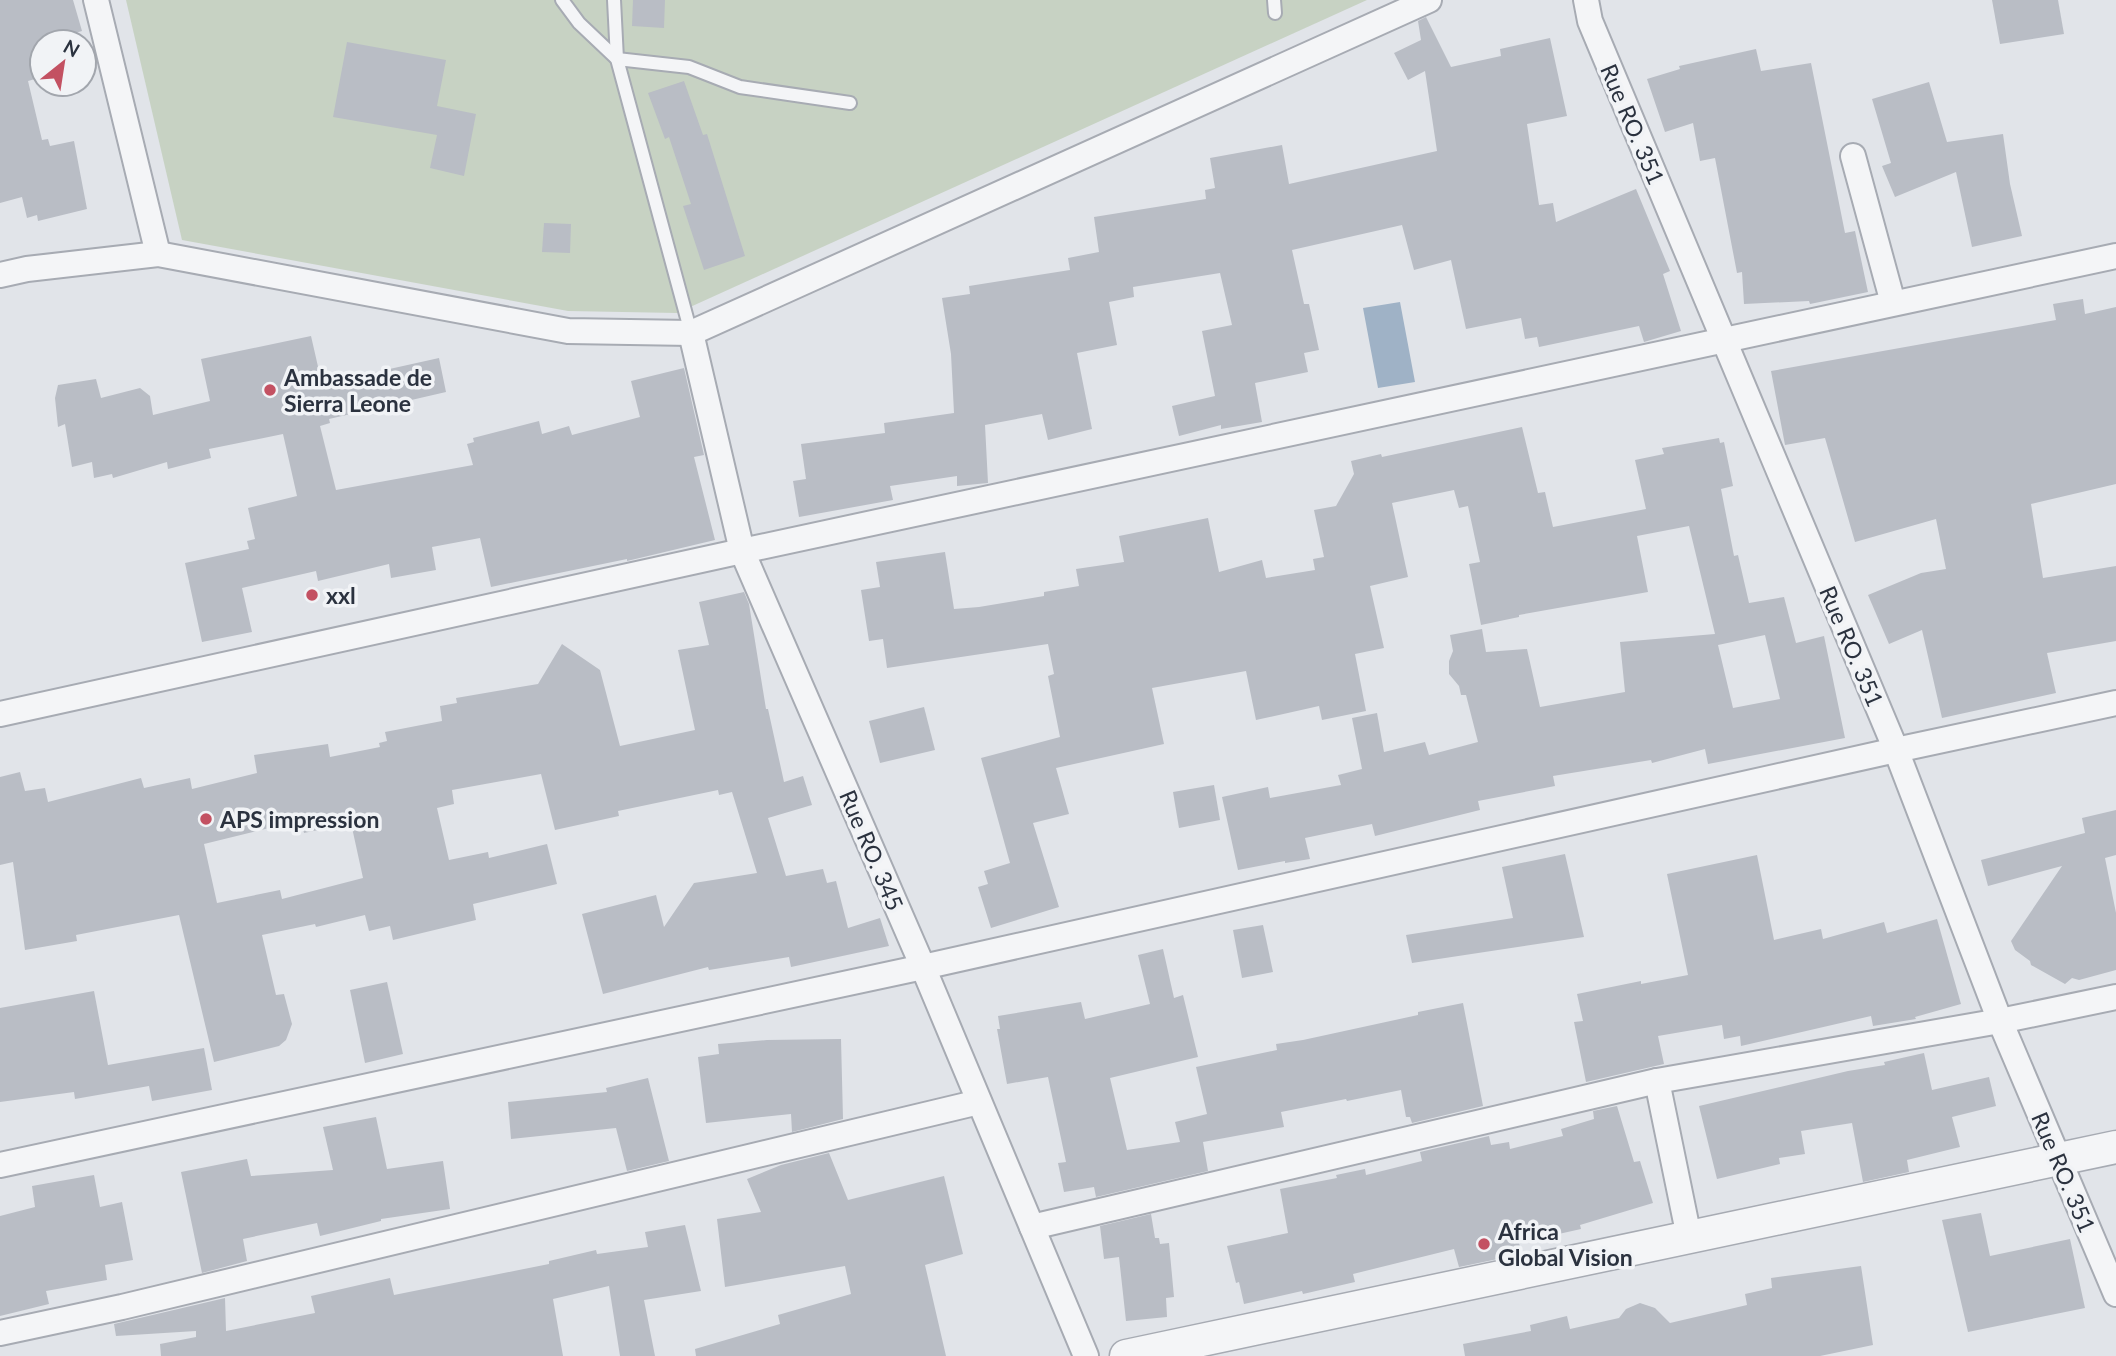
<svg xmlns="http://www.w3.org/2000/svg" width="2116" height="1356" viewBox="0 0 2116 1356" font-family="Lato,sans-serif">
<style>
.green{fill:#c7d2c3}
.water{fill:#9fb2c6}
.building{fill:#b9bdc5;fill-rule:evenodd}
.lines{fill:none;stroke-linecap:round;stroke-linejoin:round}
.service-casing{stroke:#a7abb3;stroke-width:16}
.minor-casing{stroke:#a7abb3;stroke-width:28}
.tertiary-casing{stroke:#a7abb3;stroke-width:35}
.service{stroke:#f4f5f7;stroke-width:12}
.minor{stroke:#f4f5f7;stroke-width:24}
.tertiary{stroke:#f4f5f7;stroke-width:32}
.poi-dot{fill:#c35162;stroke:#f1f3f6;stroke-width:2.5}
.labels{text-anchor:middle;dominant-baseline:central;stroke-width:7;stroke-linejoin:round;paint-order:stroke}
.street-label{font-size:23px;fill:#2b323f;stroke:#f1f3f6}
.poi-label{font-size:23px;font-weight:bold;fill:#2b323f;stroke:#f1f3f6;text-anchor:start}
</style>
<rect width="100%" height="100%" fill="#e1e4e9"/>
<polygon class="green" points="126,0 1367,0 677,313 568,311 182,240"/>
<polygon class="water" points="1400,302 1415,382 1378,388 1363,308"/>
<g class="building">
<polygon points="0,0 73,0 82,31 62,37 64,42 42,42 42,77 28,81 42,140 48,139 50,146 74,141 87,209 38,221 37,215 27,218 22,197 0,203"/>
<polygon points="633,0 665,0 664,28 632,26"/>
<polygon points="1992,0 2058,0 2064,34 2000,44"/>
<polygon points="1426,17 1451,67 1501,56 1500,49 1550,38 1567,116 1527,124 1539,205 1553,203 1556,222 1636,189 1670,271 1663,274 1681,331 1644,342 1639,326 1539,347 1537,337 1525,339 1521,318 1466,329 1451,260 1414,270 1402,225 1292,250 1304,304 1309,304 1319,350 1304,353 1308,372 1255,383 1262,422 1221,429 1221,425 1179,436 1172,406 1215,396 1202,331 1232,325 1220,273 1133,287 1134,297 1109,302 1117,345 1077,353 1092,429 1048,440 1042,414 985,425 988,483 957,486 957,476 890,486 893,500 799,517 793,481 806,479 801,444 885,433 884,423 954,413 951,354 942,298 970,294 969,286 1070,270 1068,258 1099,252 1094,217 1206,199 1205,190 1215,188 1210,158 1282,145 1289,184 1437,151 1425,71 1408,80 1394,53 1421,40 1418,21"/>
<polygon points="347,42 446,60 437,106 476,114 464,176 430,168 437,135 333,117"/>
<polygon points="1756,49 1761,71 1811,63 1845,233 1855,231 1868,292 1810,304 1809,301 1744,304 1742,272 1737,273 1715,158 1700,161 1693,123 1665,132 1647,79 1680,69 1679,66"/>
<polygon points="684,81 703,135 707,134 745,256 704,270 683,206 691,204 669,137 665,139 648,93"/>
<polygon points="1929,82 1947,142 2003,134 2010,184 2022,236 1972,247 1956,172 1895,197 1882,166 1891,163 1872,99"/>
<polygon points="544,223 571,224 570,253 542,252"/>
<polygon points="2083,299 2085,314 2116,307 2116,484 2031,504 2043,578 2116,566 2116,641 2047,653 2056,693 1942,718 1922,630 1889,644 1868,595 1921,573 1946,569 1936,519 1855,542 1825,438 1785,445 1771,371 2056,320 2053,304"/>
<polygon points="311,336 322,384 439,358 446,392 329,419 330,423 320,426 336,490 473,465 467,444 474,442 473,438 539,421 542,434 569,426 572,435 640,417 631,381 684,368 704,455 694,457 715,540 627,561 627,559 491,587 480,538 432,547 436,570 391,578 389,564 318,581 316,571 242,588 252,632 202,642 185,563 249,549 247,541 255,539 248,508 297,496 283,434 209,449 211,458 168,469 167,462 113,478 112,474 94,478 92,462 72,467 65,424 58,427 55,398 58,385 96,379 101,398 140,388 150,396 153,415 210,401 201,359"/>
<path d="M 1522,427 L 1538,493 L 1545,492 L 1553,527 L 1646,509 L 1635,460 L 1664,454 L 1662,448 L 1719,438 L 1720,443 L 1724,442 L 1733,486 L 1721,489 L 1734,556 L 1738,555 L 1749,603 L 1784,597 L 1796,643 L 1824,636 L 1845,738 L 1708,764 L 1705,749 L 1652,763 L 1651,760 L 1553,776 L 1555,786 L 1478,801 L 1480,810 L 1375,836 L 1372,824 L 1305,838 L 1310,859 L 1285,863 L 1285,861 L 1238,870 L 1222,797 L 1268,787 L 1270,798 L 1341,785 L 1338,775 L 1362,769 L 1352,718 L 1377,713 L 1384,752 L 1425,742 L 1429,755 L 1478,742 L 1466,695 L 1461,695 L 1459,686 L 1449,674 L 1449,661 L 1453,651 L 1450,635 L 1482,629 L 1486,652 L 1527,649 L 1540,707 L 1625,692 L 1620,642 L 1715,634 L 1689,526 L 1637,536 L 1648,592 L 1519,615 L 1519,617 L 1481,625 L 1469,564 L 1480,562 L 1468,506 L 1459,508 L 1454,490 L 1392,503 L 1408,577 L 1370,586 L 1384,648 L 1355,654 L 1366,711 L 1322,720 L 1319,706 L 1256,720 L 1246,671 L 1152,688 L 1164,744 L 1056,768 L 1069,814 L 1033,823 L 1059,907 L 991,928 L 978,887 L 988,884 L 984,871 L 1010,863 L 981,758 L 1060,737 L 1048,676 L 1054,674 L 1048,644 L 887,668 L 883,639 L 869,641 L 861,590 L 880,587 L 876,562 L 945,552 L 954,609 L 979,607 L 1044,596 L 1044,592 L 1079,586 L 1076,569 L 1124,562 L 1119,536 L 1208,518 L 1219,572 L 1262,560 L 1266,578 L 1315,570 L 1313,559 L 1324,557 L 1314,510 L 1336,506 L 1354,474 L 1351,461 L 1381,454 L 1382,457 ZM 1765,635 L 1780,699 L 1733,708 L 1718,645 Z"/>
<path d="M 744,592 L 749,604 L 766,709 L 768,709 L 784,782 L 803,776 L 812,805 L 768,818 L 786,876 L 823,869 L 827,883 L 836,881 L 848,928 L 880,918 L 889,946 L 791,967 L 789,957 L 709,970 L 708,967 L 603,994 L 582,914 L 656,895 L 664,927 L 694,883 L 757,873 L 732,792 L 719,795 L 718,790 L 618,811 L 619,816 L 555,830 L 541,774 L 452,790 L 454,804 L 437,808 L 449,860 L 488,852 L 489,858 L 547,844 L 557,884 L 473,904 L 476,920 L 393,940 L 390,926 L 369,931 L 365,915 L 316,927 L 315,924 L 262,935 L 276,995 L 284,994 L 292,1024 L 286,1040 L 279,1046 L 214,1062 L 179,915 L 76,935 L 77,941 L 25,950 L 13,862 L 0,865 L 0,777 L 20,772 L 25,791 L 45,788 L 48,802 L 141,778 L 144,788 L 190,778 L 192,789 L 257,773 L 254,755 L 328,744 L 330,757 L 380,747 L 379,743 L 387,741 L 385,732 L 442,721 L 440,706 L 457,703 L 456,698 L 538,684 L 562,644 L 600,670 L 620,746 L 695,730 L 678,650 L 709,645 L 699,602 ZM 301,820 L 304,833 L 351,823 L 363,878 L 282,899 L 280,890 L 217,903 L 204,844 Z"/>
<polygon points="924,707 935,750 880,763 869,721"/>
<polygon points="1214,785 1220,820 1179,828 1173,792"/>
<polygon points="2116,810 2116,855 2105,858 2116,913 2116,970 2079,980 2072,978 2065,984 2031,965 2030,961 2015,950 2011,941 2062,866 1988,886 1981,860 2085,833 2082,818"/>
<polygon points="1565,854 1584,937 1412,963 1406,935 1513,918 1502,867"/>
<polygon points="1757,855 1774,940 1821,929 1823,939 1884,922 1887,933 1937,919 1961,1004 1915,1017 1916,1019 1873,1026 1871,1016 1741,1046 1740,1036 1724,1039 1722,1025 1658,1036 1664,1064 1586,1082 1574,1022 1583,1021 1577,994 1641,981 1641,984 1688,975 1667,874"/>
<polygon points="1263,925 1273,972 1242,978 1233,930"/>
<polygon points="1163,949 1174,998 1183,995 1198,1057 1110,1078 1127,1150 1180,1142 1175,1122 1207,1114 1196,1067 1277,1050 1276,1044 1303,1040 1418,1015 1418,1012 1463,1003 1483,1106 1412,1123 1410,1117 1406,1117 1401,1090 1347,1101 1346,1099 1281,1112 1284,1127 1203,1142 1208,1171 1096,1197 1094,1187 1064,1192 1058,1163 1066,1162 1048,1077 1007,1084 997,1029 1000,1029 998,1016 1081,1002 1085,1019 1150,1004 1138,955"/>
<polygon points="387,982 403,1054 365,1063 350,990"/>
<polygon points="94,991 108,1065 204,1048 212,1090 152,1101 149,1086 75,1099 74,1092 0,1102 0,1008"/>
<polygon points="841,1039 843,1119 792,1132 791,1114 706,1123 698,1057 719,1054 718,1044 767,1040"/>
<polygon points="1924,1053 1932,1090 1989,1077 1996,1106 1952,1117 1960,1147 1907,1160 1909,1172 1863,1182 1852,1123 1801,1131 1805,1154 1779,1158 1780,1164 1717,1179 1699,1106 1848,1071 1885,1065 1884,1062"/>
<polygon points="648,1078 669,1161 627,1171 616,1128 511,1139 508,1102 607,1092 606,1088"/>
<polygon points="1617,1106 1634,1162 1640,1161 1653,1203 1580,1225 1581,1229 1519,1243 1522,1254 1459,1267 1454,1249 1353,1274 1355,1282 1303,1294 1302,1291 1244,1304 1239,1282 1236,1283 1227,1246 1288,1233 1280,1189 1337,1178 1336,1175 1365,1169 1366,1175 1422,1161 1420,1152 1489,1136 1491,1145 1509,1142 1510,1149 1563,1136 1561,1129 1594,1119 1593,1111"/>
<polygon points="376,1117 387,1169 443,1161 450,1209 381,1219 381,1221 320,1236 317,1223 243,1239 247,1261 202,1273 181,1172 247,1159 251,1176 333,1170 323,1127"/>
<polygon points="829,1153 848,1200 944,1176 963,1254 925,1265 946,1356 696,1356 695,1349 780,1324 778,1315 851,1294 845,1266 725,1287 717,1219 761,1212 747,1179 781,1165"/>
<polygon points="94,1175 100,1207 122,1202 133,1260 105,1265 107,1280 46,1291 49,1304 0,1316 0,1216 35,1207 32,1186"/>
<polygon points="1981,1213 1990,1256 2070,1239 2085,1308 1968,1332 1942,1220"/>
<polygon points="1151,1214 1155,1238 1159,1238 1160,1244 1169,1243 1174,1297 1166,1298 1167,1317 1126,1321 1119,1257 1104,1259 1100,1226"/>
<polygon points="685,1225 701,1291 644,1300 655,1356 620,1356 609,1286 553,1299 563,1356 161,1356 160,1344 196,1337 196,1331 116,1336 114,1324 225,1298 226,1331 315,1313 311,1296 390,1278 394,1295 549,1264 549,1261 596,1250 597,1254 648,1247 645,1232"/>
<polygon points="1861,1266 1873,1345 1820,1356 1465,1356 1463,1344 1531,1331 1530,1325 1567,1316 1570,1329 1619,1318 1626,1309 1640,1303 1655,1308 1670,1323 1747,1305 1745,1294 1772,1288 1771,1278"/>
</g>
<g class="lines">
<g class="service-casing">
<g id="service">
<polyline points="562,0 579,23 617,59 689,67 740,87 850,103"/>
<polyline points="614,0 617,59 691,333"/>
<polyline points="1274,0 1275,13"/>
</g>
</g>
<g class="minor-casing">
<g id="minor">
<polyline points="96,0 158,254"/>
<polyline points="1586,0 1590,21 1896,750 2000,1021 2116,1294"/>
<polyline points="1853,156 1893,303"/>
<polyline points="0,275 27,269 158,254 568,331 691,333 1429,0"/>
<polyline points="691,333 742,551 923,967 1086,1356"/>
<polyline points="0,714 742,551 2116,256"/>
<polyline points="1657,1081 1689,1237"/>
<polyline points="0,1165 923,967 1896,750 2116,703"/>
<polyline points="1032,1227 1657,1081 2000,1021 2116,997"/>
<polyline points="0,1333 122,1307 979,1102"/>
</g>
</g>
<g class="tertiary-casing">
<polyline id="tertiary" points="1126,1356 2116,1147"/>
</g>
<use href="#service" class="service"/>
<use href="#minor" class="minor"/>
<use href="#tertiary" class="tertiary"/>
</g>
<g class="poi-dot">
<circle cx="270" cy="390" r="7"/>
<circle cx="312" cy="595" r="7"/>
<circle cx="206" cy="819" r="7"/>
<circle cx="1484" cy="1244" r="7"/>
</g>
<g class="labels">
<g class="street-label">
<text transform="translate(1633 124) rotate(67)">Rue RO. 351</text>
<text transform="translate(1852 646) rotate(67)">Rue RO. 351</text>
<text transform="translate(872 850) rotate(67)">Rue RO. 345</text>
<text transform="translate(2064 1172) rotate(67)">Rue RO. 351</text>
</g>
<g class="poi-label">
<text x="284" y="377">Ambassade de<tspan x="284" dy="26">Sierra Leone</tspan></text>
<text x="326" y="595">xxl</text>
<text x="220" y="819">APS impression</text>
<text x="1498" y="1231">Africa<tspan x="1498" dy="26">Global Vision</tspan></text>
</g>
</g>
<g transform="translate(63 63) rotate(30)"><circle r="33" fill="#f1f3f6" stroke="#a2a6ad" stroke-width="2"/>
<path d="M0-5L12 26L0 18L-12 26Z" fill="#c35162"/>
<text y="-10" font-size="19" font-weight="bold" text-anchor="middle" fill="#2b323f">N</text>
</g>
</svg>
